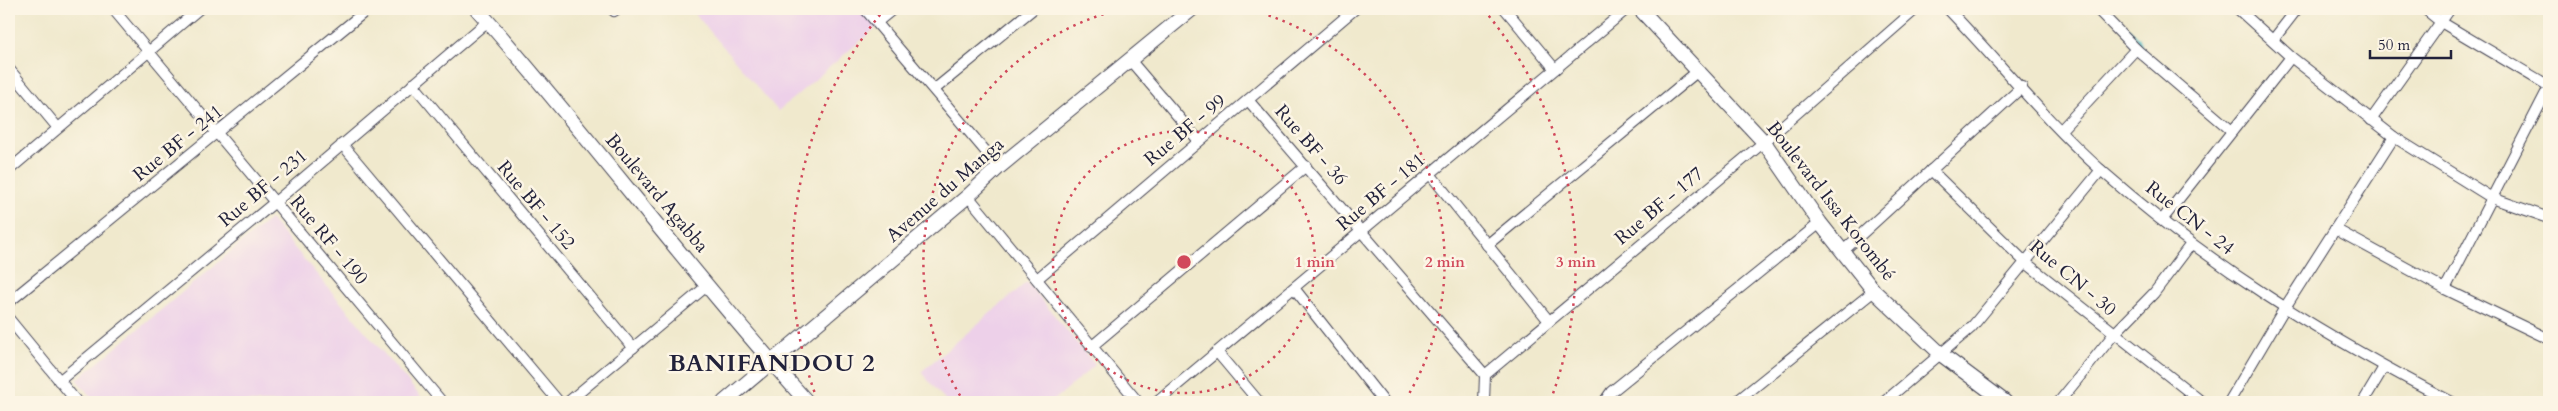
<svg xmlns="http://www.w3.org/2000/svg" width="2558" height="411" viewBox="0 0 2558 411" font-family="Cardo,serif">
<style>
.built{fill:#edd0e9}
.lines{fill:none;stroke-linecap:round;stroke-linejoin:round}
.stream{stroke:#52bfcb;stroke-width:3}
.street-casing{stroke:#414051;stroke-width:12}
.secondary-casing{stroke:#414051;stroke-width:16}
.street{stroke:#fff;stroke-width:10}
.secondary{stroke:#fff;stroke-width:14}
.ring{fill:none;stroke:#d1495b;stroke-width:2.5;stroke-dasharray:2.5 5}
.labels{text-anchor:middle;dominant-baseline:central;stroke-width:5;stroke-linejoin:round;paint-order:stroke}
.street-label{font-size:19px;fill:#22223b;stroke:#fcf5e5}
.district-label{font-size:24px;font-weight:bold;letter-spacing:1px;fill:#22223b;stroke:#fcf5e5}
.centre{fill:#d1495b;stroke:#fcf5e5;stroke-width:2.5}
.ring-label{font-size:15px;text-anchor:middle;font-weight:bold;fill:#d1495b;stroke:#fcf5e5;stroke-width:5;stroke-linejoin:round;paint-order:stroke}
</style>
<rect width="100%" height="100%" fill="#fcf5e5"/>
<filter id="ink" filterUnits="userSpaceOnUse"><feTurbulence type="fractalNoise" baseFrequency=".02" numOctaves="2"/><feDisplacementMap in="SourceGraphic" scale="10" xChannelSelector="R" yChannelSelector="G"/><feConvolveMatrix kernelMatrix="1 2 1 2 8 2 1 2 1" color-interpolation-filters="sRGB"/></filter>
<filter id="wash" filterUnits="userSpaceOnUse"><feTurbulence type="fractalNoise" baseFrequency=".0096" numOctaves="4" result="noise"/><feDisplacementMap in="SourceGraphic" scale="20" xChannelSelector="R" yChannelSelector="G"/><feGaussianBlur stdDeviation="1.12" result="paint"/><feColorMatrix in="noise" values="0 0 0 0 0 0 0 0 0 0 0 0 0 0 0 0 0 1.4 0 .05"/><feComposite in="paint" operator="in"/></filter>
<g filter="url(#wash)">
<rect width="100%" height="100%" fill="#f0e9cd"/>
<g class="built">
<polygon points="691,9 898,9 778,111"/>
<polygon points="270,219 425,402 95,402 77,380"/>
<polygon points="1027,282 1095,365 1052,402 947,402 921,372"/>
</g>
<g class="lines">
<g class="stream">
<polyline points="2106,9 2138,38 2143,51"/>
<polyline points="2158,62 2180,78"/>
</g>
</g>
</g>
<g filter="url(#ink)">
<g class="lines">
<g class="street-casing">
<g id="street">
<polyline points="113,9 442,402"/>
<polyline points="612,9 614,11 617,9"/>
<polyline points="865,9 999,167"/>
<polyline points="1505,9 1555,69"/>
<path d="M 1948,9 C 1999,62 2047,122 2102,171 C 2210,266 2324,336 2452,402"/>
<polyline points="2097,9 2136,49 2232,131"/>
<polyline points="2238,9 2291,57 2394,137 2492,198 2549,218"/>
<polyline points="2425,9 2441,22 2549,86"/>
<polyline points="9,17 9,16"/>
<polyline points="877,22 893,9"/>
<polyline points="2273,40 2297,9"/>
<polyline points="1130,60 1199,141"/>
<polyline points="9,69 58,128"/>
<polyline points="413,84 633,348"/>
<polyline points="935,89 1033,9"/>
<polyline points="1248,100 1485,375 1484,402"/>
<polyline points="2371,120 2450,9"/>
<polyline points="2061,130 2136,49"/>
<polyline points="342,144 559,402"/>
<polyline points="9,170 199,9"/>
<polyline points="1931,170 2025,262 2202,402"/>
<polyline points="1430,174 1549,321"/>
<polyline points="968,196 1138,402"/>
<polyline points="2162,220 2291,57"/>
<polyline points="2335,229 2445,289 2549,339"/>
<polyline points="1487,245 1698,71"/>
<polyline points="1842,252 2022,87"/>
<polyline points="1037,279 1355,9"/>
<polyline points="1294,288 1384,402"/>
<polyline points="2445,289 2549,87"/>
<polyline points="9,302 368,9"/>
<polyline points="9,319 77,402"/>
<polyline points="1091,347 1306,166"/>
<polyline points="1217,352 1259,402"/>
<polyline points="1485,375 1764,142 1916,9"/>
<polyline points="59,381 275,202 488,21"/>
<polyline points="568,402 708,285"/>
<polyline points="1157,402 1627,9"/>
<polyline points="1604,402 1611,392 1820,223"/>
<polyline points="1736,402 1874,291"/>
<polyline points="1884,402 1971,328 2101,170"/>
<polyline points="2059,402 2114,334 2154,293 2191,244"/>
<polyline points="2229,402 2284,309 2394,137"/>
<polyline points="2363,402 2384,367"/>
</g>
</g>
<g class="secondary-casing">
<g id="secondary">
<path d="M 477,9 C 590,137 693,275 807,402"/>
<polyline points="1640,9 1764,142 1820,223 1874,291 1942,355 2005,402"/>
<polyline points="724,402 968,196 999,167 1192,9"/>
</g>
</g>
<use href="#street" class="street"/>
<use href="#secondary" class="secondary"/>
</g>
</g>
<g class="ring">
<circle cx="1184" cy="262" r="131"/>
<path d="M964 402A261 261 0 0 1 1121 9M1247 9A261 261 0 0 1 1404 402"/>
<path d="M817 399A392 392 0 0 1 884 10M1484 10A392 392 0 0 1 1551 399"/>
</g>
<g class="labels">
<g class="street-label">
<text transform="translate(1185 130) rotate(-40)">Rue BF - 99</text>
<text transform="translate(178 143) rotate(-39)">Rue BF - 241</text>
<text transform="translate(1311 145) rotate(49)">Rue BF - 36</text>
<text transform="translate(263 188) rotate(-40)">Rue BF - 231</text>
<text transform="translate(945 190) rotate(-41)">Avenue du Manga</text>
<text transform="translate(1381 192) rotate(-40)">Rue BF - 181</text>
<text transform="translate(657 193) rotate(50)">Boulevard Agabba</text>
<text transform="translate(1831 201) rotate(52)">Boulevard Issa Korombé</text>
<text transform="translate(536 205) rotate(50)">Rue BF - 152</text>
<text transform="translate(1659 206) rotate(-40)">Rue BF - 177</text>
<text transform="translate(2190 218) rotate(38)">Rue CN - 24</text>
<text transform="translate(329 240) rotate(50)">Rue RF - 190</text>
<text transform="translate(2073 278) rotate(40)">Rue CN - 30</text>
</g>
<g class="district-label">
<text x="772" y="363">BANIFANDOU 2</text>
</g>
</g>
<circle cx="1184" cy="262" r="8" class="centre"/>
<g class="ring-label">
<text x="1315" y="267">1 min</text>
<text x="1445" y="267">2 min</text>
<text x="1576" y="267">3 min</text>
</g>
<rect width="2558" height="411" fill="none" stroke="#fcf5e5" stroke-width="30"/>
<path d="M2370 50v8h81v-8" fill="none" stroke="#22223b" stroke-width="2.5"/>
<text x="2378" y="50" font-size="15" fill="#22223b" stroke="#fcf5e5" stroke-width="4" paint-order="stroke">50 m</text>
</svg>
